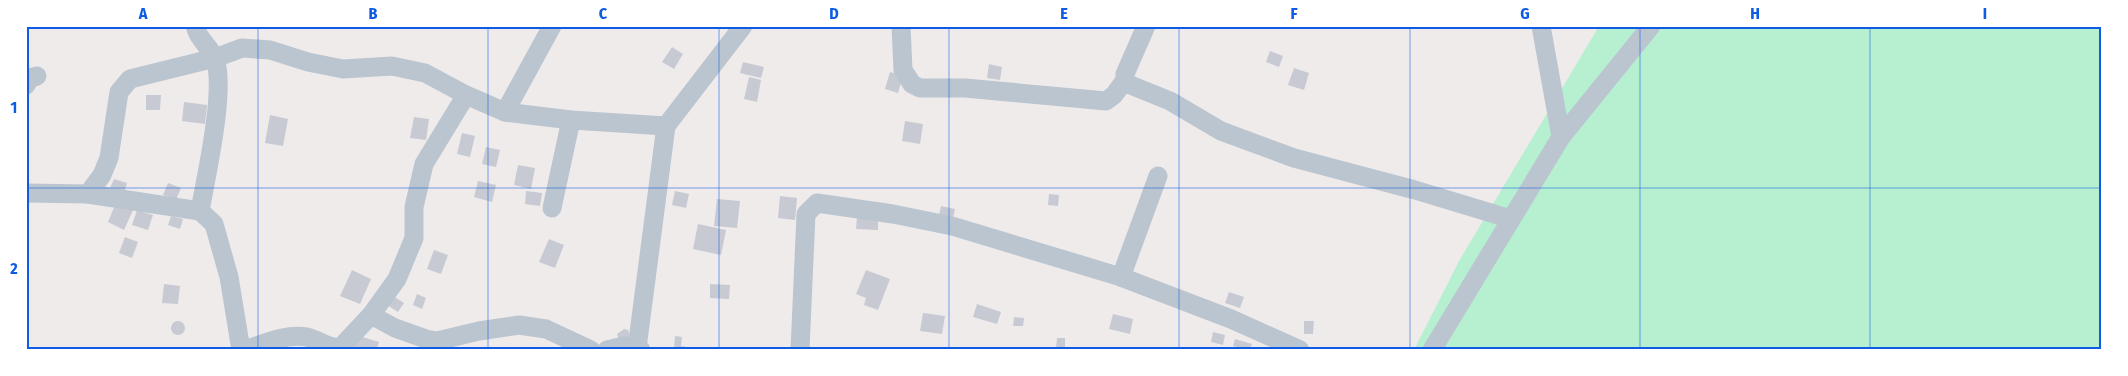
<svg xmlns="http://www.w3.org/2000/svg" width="2128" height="376" viewBox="0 0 2128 376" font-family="'Fira Sans Condensed',sans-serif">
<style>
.green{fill:#b6f0d1}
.building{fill:#c7cad2}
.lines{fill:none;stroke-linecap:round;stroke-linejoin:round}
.minor{stroke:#bbc5cf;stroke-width:19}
.grid{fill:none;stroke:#0f5ce4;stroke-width:1;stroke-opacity:0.55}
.neatline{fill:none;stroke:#0f5ce4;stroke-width:2}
.grid-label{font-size:16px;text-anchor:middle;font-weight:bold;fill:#0f5ce4}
</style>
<rect width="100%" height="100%" fill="#efebeb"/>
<polygon class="green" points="1599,26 2102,26 2102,350 1414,350 1459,261"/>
<g class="building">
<polygon points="672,47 683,54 674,69 662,62"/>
<polygon points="1270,51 1283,56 1279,67 1266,62"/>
<polygon points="743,62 764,67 761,78 740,73"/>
<polygon points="989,64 1002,67 1000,80 987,78"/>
<polygon points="1294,68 1309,73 1304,90 1288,85"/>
<polygon points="890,72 903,76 898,93 885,89"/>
<polygon points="749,77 761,80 757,102 744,99"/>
<polygon points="146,95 161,95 160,110 146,110"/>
<polygon points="184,102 207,105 205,124 182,121"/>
<polygon points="270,115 288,119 283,146 265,143"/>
<polygon points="414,117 429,119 426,140 410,138"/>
<polygon points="905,121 923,124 920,144 902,141"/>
<polygon points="462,133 475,136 470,157 457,154"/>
<polygon points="486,147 500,150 496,167 482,164"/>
<polygon points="518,165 535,168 531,189 514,185"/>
<polygon points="114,179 127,183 124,193 110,188"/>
<polygon points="478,181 496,185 492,202 474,197"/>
<polygon points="168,183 181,188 176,200 163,195"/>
<polygon points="526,191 542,193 540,206 525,204"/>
<polygon points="675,191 689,194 686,208 672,205"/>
<polygon points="1049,194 1059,195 1058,206 1048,205"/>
<polygon points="780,196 797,198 795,220 778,218"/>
<polygon points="717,199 740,201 737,228 714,226"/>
<polygon points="117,200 134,208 124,230 108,222"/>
<polygon points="941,206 955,209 953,218 939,215"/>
<polygon points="137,210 153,215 148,230 132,225"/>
<polygon points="171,216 183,219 180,229 168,225"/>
<polygon points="857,217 878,218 878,230 856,229"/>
<polygon points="698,224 726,230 721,255 693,249"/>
<polygon points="125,237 138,242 132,258 119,253"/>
<polygon points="549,239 564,245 555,268 539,262"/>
<polygon points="434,250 448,255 441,274 427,269"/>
<polygon points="352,270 371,279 360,304 340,296"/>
<polygon points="866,270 890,279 878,310 864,305 866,298 856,294"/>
<polygon points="164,284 180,286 178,304 162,303"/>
<polygon points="710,284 730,285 729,299 710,298"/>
<polygon points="1229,292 1244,297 1240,308 1225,303"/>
<polygon points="390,294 404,303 398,312 384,303"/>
<polygon points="417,294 426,298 422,309 413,305"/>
<polygon points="977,304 1001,312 997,324 973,317"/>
<polygon points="923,313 945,316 942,334 920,331"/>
<polygon points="1113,314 1133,319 1130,334 1109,329"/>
<polygon points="1014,317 1024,318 1023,326 1013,326"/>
<polygon points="1304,321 1314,321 1313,334 1304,334"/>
<circle cx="178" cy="328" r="7"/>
<polygon points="624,329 628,330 631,338 618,338 617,334"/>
<polygon points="1213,332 1225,335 1223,345 1211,342"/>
<polygon points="359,336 379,342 377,348 371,347 369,350 357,347 364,350 353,350"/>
<polygon points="675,336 682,337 681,346 687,347 687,350 674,350"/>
<polygon points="1057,338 1065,338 1065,348 1056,348"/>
<polygon points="1235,339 1252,344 1250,350 1233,346"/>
</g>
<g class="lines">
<g class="minor">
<path d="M 195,26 C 198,40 210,46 215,59 C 226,90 206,176 200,211"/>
<polyline points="552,26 505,112 571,120 666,126"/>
<polyline points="901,26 903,70 912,84 920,88 965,88 1106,101 1114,95 1125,80"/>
<polyline points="1146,26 1125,74 1125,80 1128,84 1170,101 1221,131 1294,158 1415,190 1511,219"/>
<polyline points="1541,26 1561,137"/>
<polyline points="26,85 30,78 37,76"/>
<polyline points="26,193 88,194 200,211 214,224 229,277 241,350"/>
<polyline points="88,194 102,175 109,158 119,92 130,79 215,58 242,48 270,50 308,62 343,69 392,66 425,73 466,95 505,112"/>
<polyline points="552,208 571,120"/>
<polyline points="1121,277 1158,176"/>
<polyline points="371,315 395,328 426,339 437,341 479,331 519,325 546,329 591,350"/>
<polyline points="637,348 666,126 743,26"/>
<path d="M 245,350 C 263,344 287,333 307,337 C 319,340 327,348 340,348 L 371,315 L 397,279 L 414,238 L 414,207 L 424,164 L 466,95"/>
<polyline points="607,350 624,346 641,350"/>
<polyline points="800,350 806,214 817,203 893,214 952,226 1121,277 1231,319 1300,350"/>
<polyline points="1432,350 1561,137 1651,26"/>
</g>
</g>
<path class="grid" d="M 258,26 L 258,350M 488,26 L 488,350M 719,26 L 719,350M 949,26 L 949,350M 1179,26 L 1179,350M 1410,26 L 1410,350M 1640,26 L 1640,350M 1870,26 L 1870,350M 26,188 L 2102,188"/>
<rect width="2128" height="376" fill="none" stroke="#ffffff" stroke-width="55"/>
<rect x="28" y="28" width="2072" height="320" class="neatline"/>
<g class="grid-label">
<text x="143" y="19">A</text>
<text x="373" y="19">B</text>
<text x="603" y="19">C</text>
<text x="834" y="19">D</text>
<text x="1064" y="19">E</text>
<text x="1294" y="19">F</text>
<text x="1525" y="19">G</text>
<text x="1755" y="19">H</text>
<text x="1985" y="19">I</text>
<text x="14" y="113">1</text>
<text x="14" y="274">2</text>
</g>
</svg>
